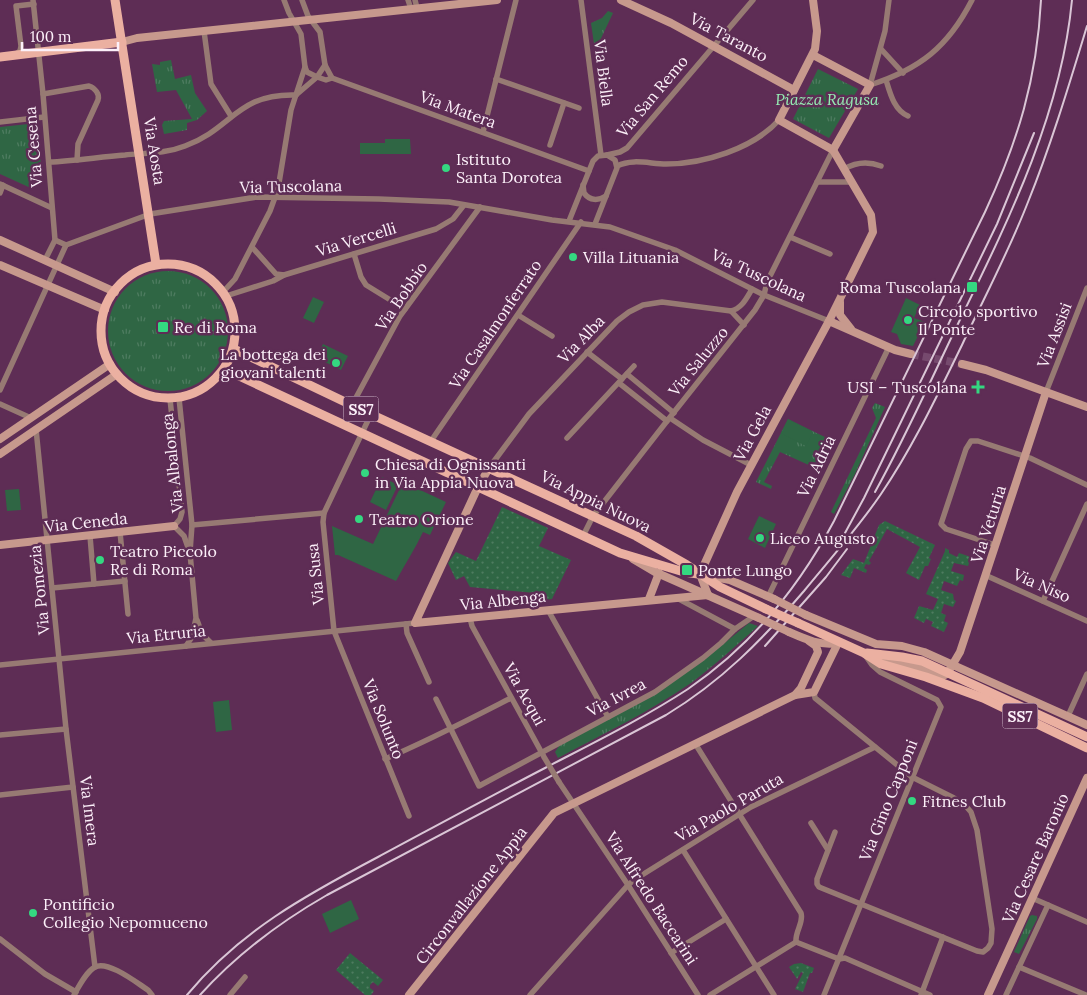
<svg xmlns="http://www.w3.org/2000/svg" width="1087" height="995" viewBox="0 0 1087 995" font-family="Lora,serif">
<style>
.grass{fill:url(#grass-tufts)}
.garden{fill:url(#garden-dots)}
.pitch{fill:#2f6644}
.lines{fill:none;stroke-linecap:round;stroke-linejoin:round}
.secondary-tunnel{stroke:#764a6e;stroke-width:8;stroke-dasharray:8 4;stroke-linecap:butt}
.street{stroke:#977a73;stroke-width:5.5}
.secondary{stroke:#c7998d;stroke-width:8}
.primary{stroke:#ebb0a1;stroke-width:9}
.rail{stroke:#dac6d6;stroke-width:2}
.street-bridge{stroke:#977a73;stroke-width:5.5}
.secondary-bridge{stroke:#c7998d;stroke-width:8}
.primary-bridge{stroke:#ebb0a1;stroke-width:9}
.poi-dot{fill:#34d881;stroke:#5e2d55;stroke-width:2}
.labels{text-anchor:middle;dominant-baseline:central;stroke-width:5;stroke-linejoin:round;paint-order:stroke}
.shield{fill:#5e2d55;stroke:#cdb6c8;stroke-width:1}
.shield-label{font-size:15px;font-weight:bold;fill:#fcf0f9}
.street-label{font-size:16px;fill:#fcf0f9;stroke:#5e2d55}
.park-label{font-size:16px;font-style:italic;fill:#95ecb3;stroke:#5e2d55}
.poi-label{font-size:16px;fill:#fcf0f9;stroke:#5e2d55;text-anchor:start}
</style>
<defs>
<pattern id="grass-tufts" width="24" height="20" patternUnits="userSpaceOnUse" patternTransform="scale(1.25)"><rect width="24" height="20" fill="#2f6644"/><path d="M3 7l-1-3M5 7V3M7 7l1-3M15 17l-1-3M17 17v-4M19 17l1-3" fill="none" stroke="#4e7c60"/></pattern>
<pattern id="garden-dots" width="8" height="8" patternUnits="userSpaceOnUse" patternTransform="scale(1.25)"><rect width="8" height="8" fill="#2f6644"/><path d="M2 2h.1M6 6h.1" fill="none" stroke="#4e7c60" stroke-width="1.8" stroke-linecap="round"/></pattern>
</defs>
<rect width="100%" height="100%" fill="#5e2d55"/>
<g class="grass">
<polygon points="608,11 613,13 595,51 591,23 602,18"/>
<polygon points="171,60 175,79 191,75 195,93 207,111 197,120 187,123 187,130 164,134 162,125 164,121 192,119 176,90 157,92 152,64 160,65 160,62"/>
<polygon points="818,69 858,89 829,138 793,119"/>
<polygon points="38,123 42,183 33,189 0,174 0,127"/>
<circle cx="168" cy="331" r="60"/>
<polygon points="875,403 885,407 855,474 834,514 831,512 876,418 872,408"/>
<polygon points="788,419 835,442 822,471 780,452 764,482 772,486 771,489 756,482"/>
<path d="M 749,623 L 758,626 C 736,646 715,665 691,683 C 649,712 603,734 558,758 L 555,752 L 559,746 L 699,664 Z"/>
<polygon points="1032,915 1037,916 1037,919 1019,954 1014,952 1030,916"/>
</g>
<g class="garden">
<polygon points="502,507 548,528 539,546 571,560 552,599 538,601 535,599 535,593 470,587 464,576 456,580 448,563 456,552 476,561"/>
<polygon points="885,521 935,545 929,558 931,559 928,566 925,566 919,580 906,573 920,547 887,529 869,561 871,563 869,565 866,564 864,568 867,570 866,573 854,568 850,578 841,575 853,559 864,563 879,525"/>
<polygon points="945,548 949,550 949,553 957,557 959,553 971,557 968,566 954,563 951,571 964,575 963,581 960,580 957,586 944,581 941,590 953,594 954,600 956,601 953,607 944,604 941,613 946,615 944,621 948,623 944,632 931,626 933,622 926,619 924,623 914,618 919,606 933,610 938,599 926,594 945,551"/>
<polygon points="350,953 383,980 378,986 373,982 370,985 370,988 374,991 371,995 365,995 336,970"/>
<polygon points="801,963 814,968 812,973 810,973 803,992 795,989 803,973 801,972 797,979 789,967 794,964"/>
</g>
<g class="pitch">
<polygon points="385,139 410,139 411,154 360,154 360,143 385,143"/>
<polygon points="313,297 324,302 314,323 303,318"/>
<polygon points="906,298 920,305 914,318 925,322 913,346 901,344 897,334 891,332"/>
<polygon points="323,344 348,356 341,370 317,358"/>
<polygon points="788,419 813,432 806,446 781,433"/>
<polygon points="382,477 398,485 386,510 370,502"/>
<path d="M 403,482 L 446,502 L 430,535 L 423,532 C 415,549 405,564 396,581 L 338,555 L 335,555 L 332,526 L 373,544 Z"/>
<polygon points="19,489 21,510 7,511 5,490"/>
<polygon points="759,516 776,524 765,548 748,539"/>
<polygon points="229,700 232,730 216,732 213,702"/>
<polygon points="351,900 359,919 330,933 322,914"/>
</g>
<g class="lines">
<polyline class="secondary-tunnel" points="911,354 962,364"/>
<g class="street">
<polyline points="33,0 43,94 55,240"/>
<polyline points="302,0 308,16 320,32 325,65 332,78 589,171"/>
<polyline points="408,0 411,9"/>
<polyline points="415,0 417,8"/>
<polyline points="581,0 601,155"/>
<polyline points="204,31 211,84 231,116"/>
<polyline points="881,49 903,73"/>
<polyline points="16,54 20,51 21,46 16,6 34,4"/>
<polyline points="305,67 307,72 317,77 325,65"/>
<polyline points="496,79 579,108"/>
<path d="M 886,80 C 890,93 894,110 908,116"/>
<path d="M 870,85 C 920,69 948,47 972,0"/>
<polyline points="870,85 885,31 889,0"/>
<path d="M 43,94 L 89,86 C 95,88 100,94 98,100 L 78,144 L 77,160"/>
<polyline points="296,95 317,77 326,80 332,78"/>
<polyline points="0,122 44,117"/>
<polyline points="483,132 516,0"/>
<polyline points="550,145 564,103"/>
<polyline points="607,155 620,152 627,148 753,0"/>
<path d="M 49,162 C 74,161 99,157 125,155 C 145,153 165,154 185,146 C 232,129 237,93 296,95"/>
<path d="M 617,166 C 633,158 650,164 666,164 C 703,164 753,149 779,120"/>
<path d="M 844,169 C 856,162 868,161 881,166"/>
<polyline points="817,182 851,182"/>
<polyline points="0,184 52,208"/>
<path d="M 583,185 L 584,193 C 590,201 598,201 606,196"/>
<polyline points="0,193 3,185"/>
<polyline points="569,221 593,161 598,156 607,155 615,160 617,168 595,224"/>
<polyline points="790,237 830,254"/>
<polyline points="66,245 150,214 257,197 379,199 449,202 552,220 610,227 675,250 764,295 829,321"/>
<polyline points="252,247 276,274 284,275"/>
<polyline points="354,254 361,277 366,285 405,309"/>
<polyline points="223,292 235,279 270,211 278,189 291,110 305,67 301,34 289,13 284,0"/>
<polyline points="226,296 273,281 284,275 436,229 453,219 464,205"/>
<polyline points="731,311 744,325"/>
<polyline points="518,315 552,336"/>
<polyline points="587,352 622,379"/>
<polyline points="627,374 674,413"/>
<polyline points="619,383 667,421 755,310 764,295 767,282 833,150"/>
<polyline points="0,390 66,245 55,240 45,260"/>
<polyline points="1046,392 1087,288"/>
<polyline points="179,398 192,525 190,552"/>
<polyline points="170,399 182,512 180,519 174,526 184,536 190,553 196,618 192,637 186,646"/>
<polyline points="0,404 31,418"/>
<polyline points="352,405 400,316 480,207"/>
<polyline points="371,414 324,513 323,522 334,631 409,816"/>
<polyline points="670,418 703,440 751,465"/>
<polyline points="36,429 66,729 95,967"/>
<polyline points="567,438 634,366"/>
<polyline points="431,441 581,222"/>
<path d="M 489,468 L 529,414 L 617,321 L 629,312 L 643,305 L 662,302 L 731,311 C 742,308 746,299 752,289"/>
<polyline points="192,525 324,513"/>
<polyline points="120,532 128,614"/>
<polyline points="90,536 94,584"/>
<polyline points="583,536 593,516 667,421"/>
<polyline points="995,545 946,529 941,524 966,449 971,441 978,441 1030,458 1087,485"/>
<polyline points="985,575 1087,621"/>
<polyline points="52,588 125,581"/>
<polyline points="768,597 889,347"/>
<polyline points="677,598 735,629"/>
<polyline points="1043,601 1087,504"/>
<polyline points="548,610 608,717"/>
<polyline points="470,618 472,626 543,755"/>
<polyline points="197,620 202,634 211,643"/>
<polyline points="406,624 407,633 429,682"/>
<polyline points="0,665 415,623"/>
<polyline points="814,692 815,698 912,777 954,798 964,804 971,812 977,830 992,929 991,943 988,948 983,952 977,951 819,887 817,884 817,879 835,832"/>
<polyline points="436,699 479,786 655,692 703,658 721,643 735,629 754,616"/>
<polyline points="1068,716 1087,674"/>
<polyline points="0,735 66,729"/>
<path d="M 696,745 L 801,913 C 804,923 795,931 796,942"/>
<path d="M 385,759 C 428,741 470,719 511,698"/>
<polyline points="559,782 628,885 698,995"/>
<polyline points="0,795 73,787"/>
<polyline points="811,823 828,850"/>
<polyline points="683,850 774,995"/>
<polyline points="1032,898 1087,922"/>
<polyline points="0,939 45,974 76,992"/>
<polyline points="796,942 839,959 845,958 930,995"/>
<polyline points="671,953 726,919"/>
<polyline points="1019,967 1086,995"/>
<path d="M 74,995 C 79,986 86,972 95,967 C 108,960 137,983 148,990 L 152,995"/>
<polyline points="230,995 245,977"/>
<polyline points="530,995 628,885 634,880 751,807 875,747"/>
<polyline points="710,995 796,942"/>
<polyline points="824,995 941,707 937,700 880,672 872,665 865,655"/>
<polyline points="921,995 943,937"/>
<polyline points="1006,995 1048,905"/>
</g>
<g class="secondary">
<polyline points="621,0 671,23 794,90"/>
<polyline points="813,0 817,31 815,49 779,120 833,150"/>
<polyline points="122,42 137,38 497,0"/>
<polyline points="813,55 870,85 833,150"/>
<polyline points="0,240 115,292"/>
<polyline points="0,265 105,310"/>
<polyline points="840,302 840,315 851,329"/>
<polyline points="829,321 895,350 911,354"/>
<polyline points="962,364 986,370 1087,407"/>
<polyline points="0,439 110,364"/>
<polyline points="0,454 117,374"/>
<polyline points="489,468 478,487 415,623 708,595"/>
<polyline points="0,545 174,526"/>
<polyline points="633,559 655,572 759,618"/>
<polyline points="703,575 730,580 774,599"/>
<polyline points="708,595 700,574 737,492 829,321 873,232 871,215 833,150"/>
<polyline points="649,599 659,573"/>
<polyline points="806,615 876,644 902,646 924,652 1087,725"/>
<path d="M 789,632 C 805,639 820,646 838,643"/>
<polyline points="883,658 914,666 941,677 947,674 960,652 1046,392"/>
<polyline points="795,695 801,688 818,652 816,646 809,641"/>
<polyline points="409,995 554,813 795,695 814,692 838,643"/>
<polyline points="988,995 1087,778"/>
</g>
<g class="primary">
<polyline points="115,0 156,264"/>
<polyline points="0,57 122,42"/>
<circle cx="168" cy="331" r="67"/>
<polyline points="234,349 364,411 636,536 687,565 720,587 766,609"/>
<polyline points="224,369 620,553 684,572 698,574"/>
<polyline points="798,623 864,653 881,664 926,677 983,698 1087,748"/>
<polyline points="867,653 902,657 922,661 1087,737"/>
</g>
<g class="rail">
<path d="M 875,492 C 904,440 929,384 955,330 C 1006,225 1061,117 1072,0"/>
<polyline points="845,533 864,498 997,224 1034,133"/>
<polyline points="765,646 826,577 847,549"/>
<path d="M 187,995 C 240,931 306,895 378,857 C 434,827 489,797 545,768 C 593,743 642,719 688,689 C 751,646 799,587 834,521 L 985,212 C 1018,141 1037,79 1041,0"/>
<path d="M 200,995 C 237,954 280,922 327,895 L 666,715 C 722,681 762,640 804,591 C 830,559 858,528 881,494 C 913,447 937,396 962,345 C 984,298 1009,251 1028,202 C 1051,145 1069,85 1087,26"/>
</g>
<polyline class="street-bridge" points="544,757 559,782"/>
<g class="secondary-bridge">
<polyline points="774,599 806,615"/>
<polyline points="759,618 789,632"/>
</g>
<polyline class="primary-bridge" points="766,609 798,623"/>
</g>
<g class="poi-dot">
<circle cx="446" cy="168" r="5"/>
<circle cx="573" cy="257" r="5"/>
<rect x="966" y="281" width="12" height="12" rx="2.5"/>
<circle cx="908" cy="320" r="5"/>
<rect x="157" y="321" width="12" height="12" rx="2.5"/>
<circle cx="336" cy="363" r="5"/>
<path d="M975.5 379.5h5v5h5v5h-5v5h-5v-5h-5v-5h5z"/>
<circle cx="365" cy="473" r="5"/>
<circle cx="359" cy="519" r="5"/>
<circle cx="760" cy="538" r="5"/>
<circle cx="100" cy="560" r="5"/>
<rect x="681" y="564" width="12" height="12" rx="2.5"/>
<circle cx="912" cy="801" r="5"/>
<circle cx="33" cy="913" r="5"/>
</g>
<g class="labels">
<g class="shield">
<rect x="343.5" y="396.5" width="35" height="25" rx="4"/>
<rect x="1002.5" y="703.5" width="35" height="25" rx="4"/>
</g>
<g class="shield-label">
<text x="361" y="409">SS7</text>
<text x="1020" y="716">SS7</text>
</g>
<g class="street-label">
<text transform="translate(729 37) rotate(28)">Via Taranto</text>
<text transform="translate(604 73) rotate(83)">Via Biella</text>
<text transform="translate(652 96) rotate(-50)">Via San Remo</text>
<text transform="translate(458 109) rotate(20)">Via Matera</text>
<text transform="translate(33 147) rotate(-95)">Via Cesena</text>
<text transform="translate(155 151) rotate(81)">Via Aosta</text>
<text transform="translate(291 186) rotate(-1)">Via Tuscolana</text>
<text transform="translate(356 239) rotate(-17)">Via Vercelli</text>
<text transform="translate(759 275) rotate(25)">Via Tuscolana</text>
<text transform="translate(401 296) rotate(-56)">Via Bobbio</text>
<text transform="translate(495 324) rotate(-56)">Via Casalmonferrato</text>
<text transform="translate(1054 335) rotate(-69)">Via Assisi</text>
<text transform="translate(581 339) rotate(-46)">Via Alba</text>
<text transform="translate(698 361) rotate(-51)">Via Saluzzo</text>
<text transform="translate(752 433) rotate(-62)">Via Gela</text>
<text transform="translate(172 463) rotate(-96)">Via Albalonga</text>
<text transform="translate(816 466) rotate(-64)">Via Adria</text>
<text transform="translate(596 501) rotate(26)">Via Appia Nuova</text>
<text transform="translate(86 522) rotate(-6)">Via Ceneda</text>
<text transform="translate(988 524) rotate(-72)">Via Veturia</text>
<text transform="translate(315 574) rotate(-96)">Via Susa</text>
<text transform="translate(1042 585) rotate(24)">Via Niso</text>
<text transform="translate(39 590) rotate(-96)">Via Pomezia</text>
<text transform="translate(503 600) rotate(-6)">Via Albenga</text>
<text transform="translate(166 634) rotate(-6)">Via Etruria</text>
<text transform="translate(525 694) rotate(61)">Via Acqui</text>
<text transform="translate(616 697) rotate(-28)">Via Ivrea</text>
<text transform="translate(384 719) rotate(68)">Via Solunto</text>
<text transform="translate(888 800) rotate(-68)">Via Gino Capponi</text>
<text transform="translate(729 807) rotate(-30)">Via Paolo Paruta</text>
<text transform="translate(90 811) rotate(83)">Via Imera</text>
<text transform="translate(1035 858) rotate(-66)">Via Cesare Baronio</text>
<text transform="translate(471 895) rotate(-52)">Circonvallazione Appia</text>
<text transform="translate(652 898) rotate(57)">Via Alfredo Baccarini</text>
</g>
<g class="park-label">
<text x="827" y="99">Piazza Ragusa</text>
</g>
<g class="poi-label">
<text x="456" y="159">Istituto<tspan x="456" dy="18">Santa Dorotea</tspan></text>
<text x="583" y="257">Villa Lituania</text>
<text x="961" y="287" text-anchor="end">Roma Tuscolana</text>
<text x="918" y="311">Circolo sportivo<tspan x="918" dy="18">Il Ponte</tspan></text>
<text x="174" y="327">Re di Roma</text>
<text x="326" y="354" text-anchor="end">La bottega dei<tspan x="326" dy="18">giovani talenti</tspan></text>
<text x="967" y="387" text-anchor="end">USI – Tuscolana</text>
<text x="375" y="464">Chiesa di Ognissanti<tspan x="375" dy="18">in Via Appia Nuova</tspan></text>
<text x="369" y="519">Teatro Orione</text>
<text x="770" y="538">Liceo Augusto</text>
<text x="110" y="551">Teatro Piccolo<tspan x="110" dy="18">Re di Roma</tspan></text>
<text x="698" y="570">Ponte Lungo</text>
<text x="922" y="801">Fitnes Club</text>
<text x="43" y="904">Pontificio<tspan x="43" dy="18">Collegio Nepomuceno</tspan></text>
</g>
</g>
<path d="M22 42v8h96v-8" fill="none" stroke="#fcf0f9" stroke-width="2.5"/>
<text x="30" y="42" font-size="15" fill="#fcf0f9" stroke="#5e2d55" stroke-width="4" paint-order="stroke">100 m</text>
</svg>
